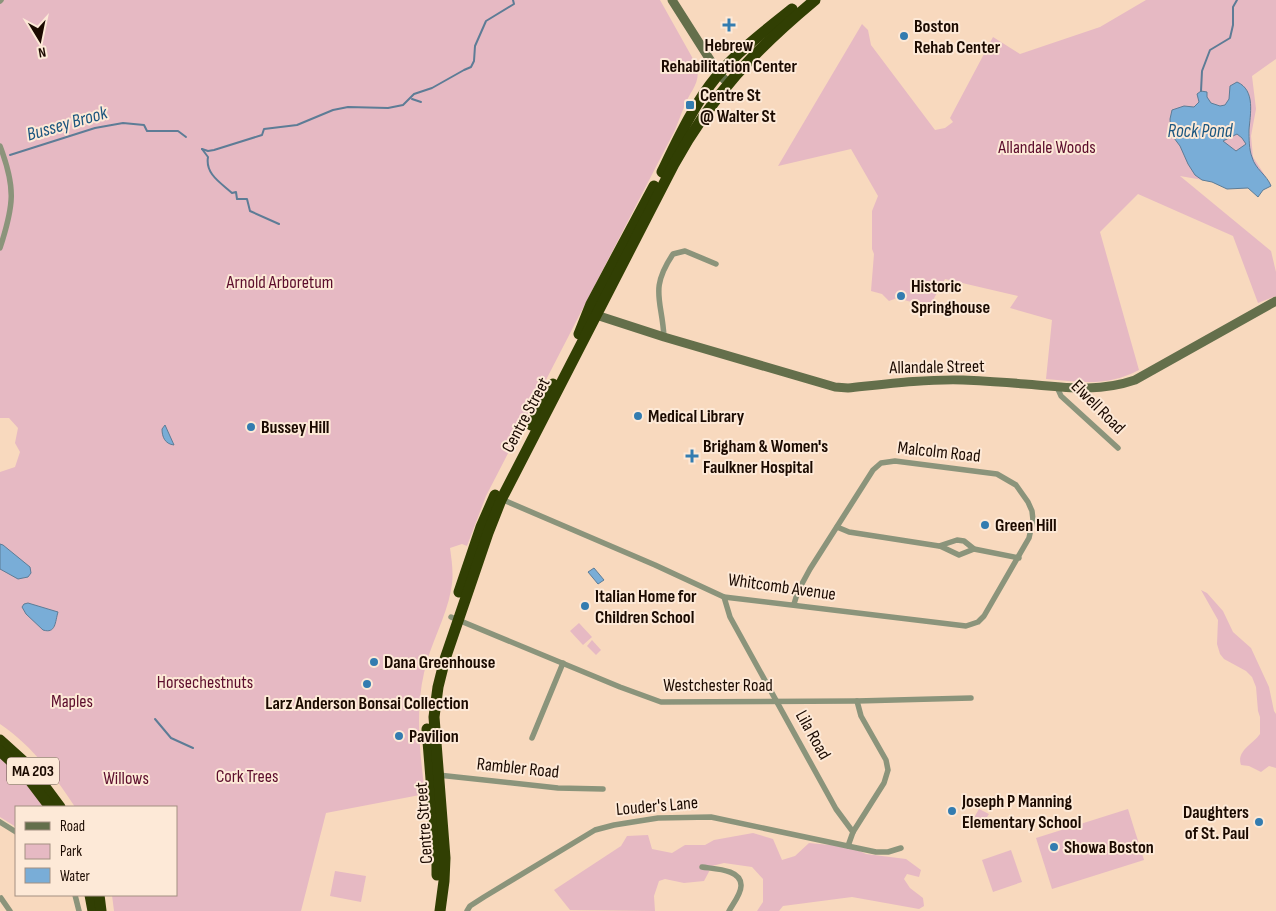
<svg xmlns="http://www.w3.org/2000/svg" width="1276" height="911" viewBox="0 0 1276 911" font-family="'Sofia Sans Condensed',sans-serif">
<style>
.green{fill:#e6b9c3}
.water{fill:#79add7;stroke:#5d7c96;fill-rule:evenodd}
.lines{fill:none;stroke-linecap:round;stroke-linejoin:round}
.stream{stroke:#5d7c96;stroke-width:2}
.street{stroke:#8b947b;stroke-width:5.5}
.secondary{stroke:#646f4b;stroke-width:9}
.highway{stroke:#313f03;stroke-width:11}
.poi-dot{fill:#337cb0;stroke:#fde9d7;stroke-width:2}
.labels{text-anchor:middle;dominant-baseline:central;stroke-width:4;stroke-linejoin:round;paint-order:stroke}
.shield{fill:#fde9d7;stroke:#5f4d40;stroke-width:1}
.shield-label{font-size:16px;font-weight:bold;fill:#1b0a00}
.poi-label{font-size:18px;font-weight:bold;fill:#1b0a00;stroke:#fde9d7;text-anchor:start}
.park-label{font-size:18px;fill:#5c0d2c;stroke:#fde9d7}
.street-label{font-size:18px;fill:#1b0a00;stroke:#fde9d7}
.water-label{font-size:19px;font-style:italic;fill:#1b567f;stroke:#fde9d7}
</style>
<rect width="100%" height="100%" fill="#f8d9be"/>
<g class="green">
<path d="M 0,0 L 660,0 L 697,66 C 701,84 689,92 684,107 C 681,115 678,122 675,130 L 486,496 L 467,546 L 462,544 L 450,548 C 452,562 454,576 451,590 C 446,618 430,644 424,673 C 415,712 420,754 425,794 L 326,813 L 301,911 L 114,911 L 112,895 L 176,895 L 176,807 L 75,807 C 55,776 31,745 0,724 L 0,472 L 15,467 L 20,452 L 15,443 L 18,428 L 9,418 L 0,418 Z"/>
<path d="M 1146,0 L 1276,0 L 1276,59 L 1252,76 L 1256,109 L 1251,136 L 1253,157 L 1266,177 L 1266,187 L 1260,190 L 1180,176 L 1271,251 L 1276,272 L 1276,296 L 1258,303 L 1233,236 L 1138,194 L 1100,232 L 1139,370 C 1107,387 1080,382 1046,379 L 1052,320 L 1010,308 L 1018,296 L 945,279 L 929,307 L 897,298 L 889,301 L 882,294 L 871,291 L 874,254 L 872,249 L 872,211 L 878,196 L 851,149 L 778,166 L 862,24 L 868,30 L 871,45 L 935,130 L 945,128 L 953,122 L 950,118 L 993,37 L 1020,54 L 1100,27 Z"/>
<path d="M 1201,590 L 1207,593 L 1223,611 L 1233,632 L 1251,648 L 1269,687 L 1274,711 L 1276,714 L 1276,768 L 1269,766 L 1261,772 L 1249,766 L 1241,765 C 1236,751 1253,744 1260,734 L 1260,717 L 1258,711 L 1256,687 L 1252,677 L 1246,671 L 1224,659 L 1220,654 L 1217,644 L 1218,620 Z"/>
<polygon points="579,623 592,637 583,645 570,631"/>
<polygon points="592,640 601,650 596,655 587,646"/>
<polygon points="0,757 19,775 45,807 16,807 16,827 0,817"/>
<polygon points="979,809 989,814 980,828 971,823"/>
<polygon points="1128,809 1144,860 1052,889 1036,838"/>
<polygon points="753,833 773,839 782,860 795,856 809,843 851,847 866,854 906,859 921,870 919,877 907,874 904,879 910,888 923,898 924,906 919,909 852,897 783,906 779,911 757,911 763,902 763,879 752,867 724,863 712,866 704,881 684,883 665,879 659,881 654,896 655,911 570,910 554,890 621,846 627,836 648,835 652,849 672,853 685,845 705,845 714,840"/>
<polygon points="1011,850 1022,882 993,892 982,860"/>
<polygon points="335,871 366,876 361,902 330,896"/>
</g>
<g class="water">
<path d="M 1237,82 C 1256,90 1250,115 1249,130 C 1249,138 1249,150 1252,157 C 1255,169 1267,175 1271,186 L 1263,190 L 1258,197 L 1248,188 L 1227,189 L 1212,182 L 1202,180 L 1195,175 L 1188,164 L 1180,146 L 1171,134 L 1170,119 L 1172,110 L 1184,106 L 1194,107 L 1199,102 L 1197,94 L 1201,91 L 1207,92 L 1207,97 L 1211,103 L 1220,106 L 1225,105 L 1229,99 L 1230,86 ZM 1237,134 L 1242,138 L 1246,144 L 1236,151 L 1223,141 Z"/>
<path d="M 165,425 L 174,445 C 165,444 162,437 162,429 Z"/>
<polygon points="0,544 3,545 30,567 31,573 28,577 18,579 0,569"/>
<polygon points="594,568 604,580 598,584 588,572"/>
<path d="M 28,603 L 58,612 C 55,622 56,634 43,630 L 26,614 L 22,607 L 24,604 Z"/>
</g>
<g class="lines">
<g class="stream">
<polyline points="1201,91 1202,71 1210,50 1230,38 1233,25 1233,7 1237,0"/>
<polyline points="412,99 421,102"/>
<polyline points="202,149 208,151 214,150 262,135 264,129 297,125 333,110 348,107 388,108 403,105 414,94 432,88 464,70 471,67 474,61 475,46 486,21 514,4 513,0"/>
<path d="M 202,149 L 208,157 C 205,174 221,183 232,193 L 236,192 L 237,199 L 247,199 L 250,211 L 279,224"/>
<polyline points="10,155 95,128 123,123 144,125 147,131 178,131 186,137"/>
<polyline points="155,719 171,738 193,748"/>
</g>
<g class="street">
<polyline points="0,1 1,0"/>
<path d="M 0,146 C 16,188 14,205 0,248"/>
<path d="M 664,337 C 662,299 649,290 673,254 L 685,251 L 716,264"/>
<polyline points="1057,387 1061,396 1118,448"/>
<polyline points="501,499 655,565 724,597 966,626 978,622 984,616 1029,538 1033,520 1032,511 1028,502 1016,485 997,474 895,461 881,463 873,470 810,569 798,591 794,604"/>
<polyline points="837,527 849,532 939,546 957,540 964,541 974,549 1019,558"/>
<polyline points="940,546 959,555 974,549"/>
<polyline points="724,597 730,617 836,809 853,832"/>
<polyline points="451,617 620,687 661,702 857,701 971,698"/>
<polyline points="532,738 563,663"/>
<polyline points="438,775 558,788 603,789"/>
<polyline points="0,822 16,832"/>
<polyline points="848,846 853,832 884,783 888,770 886,760 861,716 857,701"/>
<path d="M 702,867 C 714,869 742,869 741,886 C 741,894 733,904 729,911"/>
<polyline points="75,895 79,911"/>
<polyline points="1,898 10,911"/>
<polyline points="467,911 470,906 484,897 595,830 614,825 658,818 711,817 876,852 888,852 901,848"/>
</g>
<g class="secondary">
<polyline points="672,0 719,74 728,83"/>
<path d="M 590,313 L 664,337 L 835,387 L 848,388 C 886,384 924,379 963,380 C 984,381 1004,382 1025,384 C 1063,387 1097,393 1135,380 L 1276,301"/>
</g>
<g class="highway">
<path d="M 662,172 C 678,139 694,104 717,76 C 739,50 766,30 792,9"/>
<polyline points="579,334 591,304 654,186"/>
<polyline points="531,425 553,384"/>
<polyline points="459,592 481,527 495,495"/>
<polyline points="427,729 437,854 437,875"/>
<polyline points="0,740 31,768 60,807"/>
<polyline points="0,751 25,774 50,807"/>
<polyline points="90,895 93,911"/>
<polyline points="99,895 101,911"/>
<path d="M 440,911 L 444,881 L 445,858 L 434,717 L 438,687 L 445,659 L 488,533 L 501,500 L 674,164 C 712,95 755,50 815,0"/>
</g>
</g>
<g class="poi-dot">
<path d="M726.5 17.5h5v5h5v5h-5v5h-5v-5h-5v-5h5z"/>
<circle cx="904" cy="36" r="5"/>
<rect x="685" y="100" width="10" height="10" rx="2.5"/>
<circle cx="901" cy="296" r="5"/>
<circle cx="638" cy="416" r="5"/>
<circle cx="251" cy="427" r="5"/>
<path d="M689.5 448.5h5v5h5v5h-5v5h-5v-5h-5v-5h5z"/>
<circle cx="985" cy="525" r="5"/>
<circle cx="585" cy="606" r="5"/>
<circle cx="374" cy="662" r="5"/>
<circle cx="367" cy="684" r="5"/>
<circle cx="399" cy="736" r="5"/>
<circle cx="952" cy="811" r="5"/>
<circle cx="1259" cy="822" r="5"/>
<circle cx="1054" cy="847" r="5"/>
</g>
<g class="labels">
<rect class="shield" x="7" y="757.5" width="52" height="27" rx="4"/>
<g class="shield-label">
<text x="33" y="771">MA 203</text>
</g>
<g class="poi-label">
<text x="914" y="26">Boston<tspan x="914" dy="21">Rehab Center</tspan></text>
<text x="729" y="45" text-anchor="middle">Hebrew<tspan x="729" dy="21">Rehabilitation Center</tspan></text>
<text x="700" y="95">Centre St<tspan x="700" dy="21">@ Walter St</tspan></text>
<text x="911" y="286">Historic<tspan x="911" dy="21">Springhouse</tspan></text>
<text x="648" y="416">Medical Library</text>
<text x="261" y="427">Bussey Hill</text>
<text x="703" y="446">Brigham &amp; Women's<tspan x="703" dy="21">Faulkner Hospital</tspan></text>
<text x="995" y="525">Green Hill</text>
<text x="595" y="596">Italian Home for<tspan x="595" dy="21">Children School</tspan></text>
<text x="384" y="662">Dana Greenhouse</text>
<text x="367" y="703" text-anchor="middle">Larz Anderson Bonsai Collection</text>
<text x="409" y="736">Pavilion</text>
<text x="962" y="801">Joseph P Manning<tspan x="962" dy="21">Elementary School</tspan></text>
<text x="1249" y="812" text-anchor="end">Daughters<tspan x="1249" dy="21">of St. Paul</tspan></text>
<text x="1064" y="847">Showa Boston</text>
</g>
<g class="park-label">
<text x="1047" y="147">Allandale Woods</text>
<text x="280" y="282">Arnold Arboretum</text>
<text x="205" y="682">Horsechestnuts</text>
<text x="72" y="701">Maples</text>
<text x="247" y="776">Cork Trees</text>
<text x="126" y="778">Willows</text>
</g>
<g class="street-label">
<text transform="translate(937 367) rotate(-1)">Allandale Street</text>
<text transform="translate(1098 407) rotate(45)">Elwell Road</text>
<text transform="translate(526 415) rotate(-62)">Centre Street</text>
<text transform="translate(939 452) rotate(6)">Malcolm Road</text>
<text transform="translate(782 587) rotate(8)">Whitcomb Avenue</text>
<text x="718" y="685">Westchester Road</text>
<text transform="translate(813 735) rotate(61)">Lila Road</text>
<text transform="translate(518 768) rotate(6)">Rambler Road</text>
<text transform="translate(657 806) rotate(-5)">Louder's Lane</text>
<text transform="translate(424 823) rotate(-94)">Centre Street</text>
</g>
<g class="water-label">
<text transform="translate(67 124) rotate(-16)">Bussey Brook</text>
<text x="1200" y="131">Rock Pond</text>
</g>
</g>
<rect x="15" y="806" width="162" height="90" fill="#fde9d7" stroke="#a39081"/>
<rect x="25" y="822" width="25" height="8" fill="#646f4b" stroke="#a39081"/>
<text x="60" y="831" font-size="15" fill="#1b0a00">Road</text>
<rect x="25" y="844" width="25" height="15" fill="#e6b9c3" stroke="#a39081"/>
<text x="60" y="856" font-size="15" fill="#1b0a00">Park</text>
<rect x="25" y="868" width="25" height="15" fill="#79add7" stroke="#a39081"/>
<text x="60" y="881" font-size="15" fill="#1b0a00">Water</text>
<g transform="translate(40 40) rotate(170)" stroke="#fde9d7" stroke-width="4" paint-order="stroke">
<path d="M0-4L9 19L0 12L-9 19Z" fill="#1b0a00"/>
<text y="-8" font-size="14" font-weight="bold" text-anchor="middle" fill="#1b0a00">N</text>
</g>
</svg>
